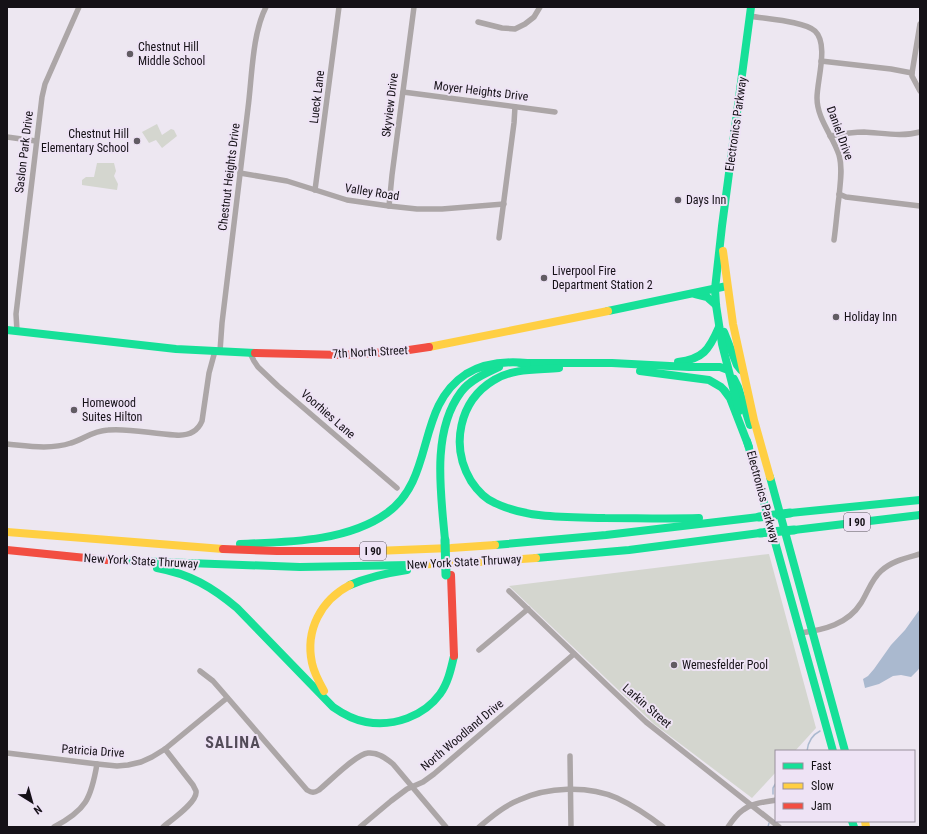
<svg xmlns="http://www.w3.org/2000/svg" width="927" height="834" viewBox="0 0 927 834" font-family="'Roboto Condensed',sans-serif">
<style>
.green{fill:#d4d6cf}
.water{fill:#aab9cf}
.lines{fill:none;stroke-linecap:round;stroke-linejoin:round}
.stream{stroke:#aab9cf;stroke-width:1.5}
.street{stroke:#aca6a7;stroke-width:5.5}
.fast{stroke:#16e098;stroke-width:8}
.slow{stroke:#ffcf43;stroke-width:8}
.jam{stroke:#f24e42;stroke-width:8}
.fast-bridge{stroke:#16e098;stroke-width:9}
.poi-dot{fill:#615c63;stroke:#eee3f5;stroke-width:1.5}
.labels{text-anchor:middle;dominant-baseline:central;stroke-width:4;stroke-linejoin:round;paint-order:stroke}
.shield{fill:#eee3f5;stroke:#56505a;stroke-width:1}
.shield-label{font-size:11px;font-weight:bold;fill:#151117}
.poi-label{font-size:12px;fill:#151117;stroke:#eee3f5;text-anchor:start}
.street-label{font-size:12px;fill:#151117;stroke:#eee3f5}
.district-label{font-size:16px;font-weight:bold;letter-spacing:1px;fill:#534b59;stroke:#eee3f5}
</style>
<rect width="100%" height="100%" fill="#ede7f1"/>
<g class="green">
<polygon points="157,124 162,135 171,129 174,130 177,136 162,148 156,140 149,143 142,132"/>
<polygon points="97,163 114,163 116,171 114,176 118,184 117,190 82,185 82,180 86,177 94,177"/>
<polygon points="769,554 816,728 795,751 776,751 776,772 752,798 654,724 509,586"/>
</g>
<polygon class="water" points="920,609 920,667 918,670 911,677 901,675 893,676 879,684 865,688 863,679 868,676 874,669 891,645 905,630"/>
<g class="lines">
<g class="stream">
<path d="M 807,751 C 808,742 812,735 820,731"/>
<polyline points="773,794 773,788 776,783"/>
<polyline points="768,827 769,823"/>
</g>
<g class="street">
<path d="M 750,16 C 765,19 804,21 815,31 C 829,44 817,80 817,98 C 817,119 833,136 839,155 C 843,169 840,183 839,197 C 837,211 836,226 834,240"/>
<polyline points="478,22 502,28 515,29 525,24 534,17 540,7"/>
<polyline points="920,24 912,73 912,76 920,91"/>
<polyline points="821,61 891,69 912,73"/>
<polyline points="403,92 555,112"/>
<path d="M 830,136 C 841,134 853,132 864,132 C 883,133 902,137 920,132"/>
<polyline points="7,137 36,141"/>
<polyline points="240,173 287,181 347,200 389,206 417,209 442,209 504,204"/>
<polyline points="315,190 339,7"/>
<polyline points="839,194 846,197 920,206"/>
<polyline points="389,206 392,175 414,7"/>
<polyline points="499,238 514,123 515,107"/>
<polyline points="17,331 16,314 42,97 45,84 79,7"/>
<path d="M 220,351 L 222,323 C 231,251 239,180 248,108 C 252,78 252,34 266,7"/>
<polyline points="250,353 254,361 258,367 278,386 397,488"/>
<path d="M 7,444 C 28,446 50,450 71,443 C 84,439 92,431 108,430 C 130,428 152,434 175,435 C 187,436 197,433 202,421 L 209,373 L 215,351"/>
<polyline points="509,591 610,688 646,722 779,827"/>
<path d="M 800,633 C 824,630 848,624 861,603 C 868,592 871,580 881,571 C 892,561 906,558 920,554"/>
<polyline points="479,650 528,609"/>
<path d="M 200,671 L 213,681 L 220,689 L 307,790 C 312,793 314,793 319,790 C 329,782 356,754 368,753 C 378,752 386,758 393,764 L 446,827"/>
<polyline points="7,753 97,764 117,766 128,765 141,762 152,757 165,749 227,698"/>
<polyline points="570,756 571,827"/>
<path d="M 54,827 C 86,810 91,799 97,764"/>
<path d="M 163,827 C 171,820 198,802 196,791 C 195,789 194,787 193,785 L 165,749"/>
<polyline points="360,827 391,801 407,789 423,782 434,774 574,654"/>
<path d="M 479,827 C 491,817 504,806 519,800 C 547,787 588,785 617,798 C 634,806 649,816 663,827"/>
<path d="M 728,827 C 732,821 737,814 743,810 C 752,803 765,802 776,800"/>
</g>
<g class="fast">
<polyline points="695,294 707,297 716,305"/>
<polyline points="608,311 727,286"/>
<polyline points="7,330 176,349 255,353"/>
<polyline points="724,332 737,365 741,370"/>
<path d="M 678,362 C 703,359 709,350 719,327"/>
<polyline points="520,363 612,363 689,367 720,367 728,370"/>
<path d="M 559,368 C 538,370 513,368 494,380 C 459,401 450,446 471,481 C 477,490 485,499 495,503 C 529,519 568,517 605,518 C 636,518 668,519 699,518"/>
<polyline points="640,371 709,380 721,387 724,390 730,398 749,447"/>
<polyline points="734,379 738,387 750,425"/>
<polyline points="739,411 722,344 716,305 715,289 722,226 751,7"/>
<polyline points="747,441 833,751"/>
<polyline points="770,477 845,751"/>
<polyline points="790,513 920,500"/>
<polyline points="794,530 920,515"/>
<path d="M 445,540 C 441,494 431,432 461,392 C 470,380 486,373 499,367"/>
<path d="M 240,544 C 287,542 347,542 387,513 C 436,478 415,407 466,374 C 484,363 506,361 527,363"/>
<polyline points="495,545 606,535 759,517"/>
<polyline points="536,558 629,550 760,533"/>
<polyline points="106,560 300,567 410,565"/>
<path d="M 157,568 C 190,574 212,587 237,608 L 333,707 C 343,714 354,720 366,722 C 394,727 424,716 440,694 C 448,683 451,669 454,656"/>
<path d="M 350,585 C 368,577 387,573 407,570"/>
<polyline points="852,821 854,827"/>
</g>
<g class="slow">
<polyline points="723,251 733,324 754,420 770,477"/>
<polyline points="429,347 608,311"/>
<polyline points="7,532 223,549"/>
<polyline points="375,551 451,548 495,545"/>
<polyline points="410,565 478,562 536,558"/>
<path d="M 324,691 C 319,682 314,673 312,663 C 305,630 321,600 350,585"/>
<polyline points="865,821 866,827"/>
</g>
<g class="jam">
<polyline points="255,353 343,355 402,351 429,347"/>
<polyline points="223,549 277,551 375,551"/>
<polyline points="7,550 106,560"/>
<polyline points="451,575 454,656"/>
</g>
<g class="fast-bridge">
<polyline points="759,517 790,513"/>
<polyline points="760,533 794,530"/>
<polyline points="445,540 446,575"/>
</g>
</g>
<g class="poi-dot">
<circle cx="130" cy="54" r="4"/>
<circle cx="137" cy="141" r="4"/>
<circle cx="678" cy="200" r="4"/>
<circle cx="544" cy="278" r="4"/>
<circle cx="836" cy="317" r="4"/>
<circle cx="74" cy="410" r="4"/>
<circle cx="674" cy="665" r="4"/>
</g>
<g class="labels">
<g class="shield">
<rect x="844" y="513" width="26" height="18" rx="3"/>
<rect x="360" y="542" width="26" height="18" rx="3"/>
</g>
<g class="shield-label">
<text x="857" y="522">I 90</text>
<text x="373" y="551">I 90</text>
</g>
<g class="poi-label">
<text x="138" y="47">Chestnut Hill<tspan x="138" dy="14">Middle School</tspan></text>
<text x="129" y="134" text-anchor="end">Chestnut Hill<tspan x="129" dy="14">Elementary School</tspan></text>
<text x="686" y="200">Days Inn</text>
<text x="552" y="271">Liverpool Fire<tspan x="552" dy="14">Department Station 2</tspan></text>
<text x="844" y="317">Holiday Inn</text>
<text x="82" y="403">Homewood<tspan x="82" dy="14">Suites Hilton</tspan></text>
<text x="682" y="665">Wemesfelder Pool</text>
</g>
<g class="street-label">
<text transform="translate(481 91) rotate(7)">Moyer Heights Drive</text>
<text transform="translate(317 97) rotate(-83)">Lueck Lane</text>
<text transform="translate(390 105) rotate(-83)">Skyview Drive</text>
<text transform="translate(736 124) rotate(-82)">Electronics Parkway</text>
<text transform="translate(840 133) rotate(70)">Daniel Drive</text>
<text transform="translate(24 152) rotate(-83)">Saslon Park Drive</text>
<text transform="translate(229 177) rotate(-83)">Chestnut Heights Drive</text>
<text transform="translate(372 192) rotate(9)">Valley Road</text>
<text transform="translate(370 352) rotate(-3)">7th North Street</text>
<text transform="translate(328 414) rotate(41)">Voorhies Lane</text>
<text transform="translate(763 497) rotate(75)">Electronics Parkway</text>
<text transform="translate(141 561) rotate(3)">New York State Thruway</text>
<text transform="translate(464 562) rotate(-3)">New York State Thruway</text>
<text transform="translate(647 706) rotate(41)">Larkin Street</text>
<text transform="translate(462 735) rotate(-40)">North Woodland Drive</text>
<text transform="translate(93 751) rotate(4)">Patricia Drive</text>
</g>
<g class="district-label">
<text x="233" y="742">SALINA</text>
</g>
</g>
<rect width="927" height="834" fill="none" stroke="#151117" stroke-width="16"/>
<rect x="775" y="750" width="140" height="72" fill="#eee3f5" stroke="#978f9c"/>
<rect x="783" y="763" width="20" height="6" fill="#16e098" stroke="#978f9c"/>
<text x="811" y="770" font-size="12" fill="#151117">Fast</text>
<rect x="783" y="783" width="20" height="6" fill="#ffcf43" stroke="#978f9c"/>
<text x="811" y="790" font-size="12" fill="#151117">Slow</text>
<rect x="783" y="803" width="20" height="6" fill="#f24e42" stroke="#978f9c"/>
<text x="811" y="810" font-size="12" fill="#151117">Jam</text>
<g transform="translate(32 802) rotate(143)" stroke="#eee3f5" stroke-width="3" paint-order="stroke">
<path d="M0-3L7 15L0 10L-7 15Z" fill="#151117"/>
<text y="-6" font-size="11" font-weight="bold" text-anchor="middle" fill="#151117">N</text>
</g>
</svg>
